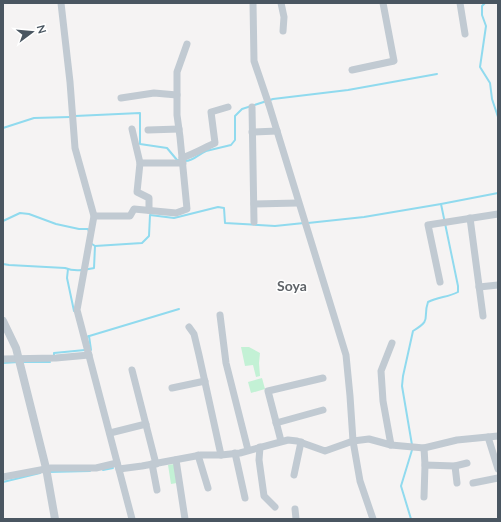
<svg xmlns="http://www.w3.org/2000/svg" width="501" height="522" viewBox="0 0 501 522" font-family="Lato,sans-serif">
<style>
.green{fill:#c3f1d5}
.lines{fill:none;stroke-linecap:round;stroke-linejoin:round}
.stream{stroke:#90daee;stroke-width:2}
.minor{stroke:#c1cad2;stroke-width:7}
.tertiary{stroke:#c1cad2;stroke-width:8}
.labels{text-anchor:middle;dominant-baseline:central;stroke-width:3;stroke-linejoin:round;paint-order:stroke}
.quarter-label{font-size:14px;font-weight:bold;fill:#5f6368;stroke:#fff}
</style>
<rect width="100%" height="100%" fill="#f5f3f3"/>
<g class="green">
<polygon points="241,347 249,347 260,353 259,363 260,376 256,377 253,365 245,366"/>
<polygon points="262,378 265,389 251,393 248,382"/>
<polygon points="174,464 177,483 171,484 168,465"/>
</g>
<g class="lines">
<g class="stream">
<polyline points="485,3 482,6 482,15 486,26 480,67 490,83 492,99 498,117"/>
<polyline points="75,116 140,113 140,144 167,148 177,160 179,160"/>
<polyline points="3,128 34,118 70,117"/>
<path d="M 183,161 C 193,162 198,154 206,151 C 214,149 223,147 231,145 L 235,140 L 235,116 L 242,109 L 273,99 L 348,90 L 437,74"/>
<polyline points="498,162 498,164"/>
<polyline points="3,221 20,213 29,214 56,224 79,229 88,229 89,232"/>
<polyline points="308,223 364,217 441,204"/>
<polyline points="92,244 95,246 142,243 149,236 150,215 174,218 218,207 224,208 225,223 275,226 304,223"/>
<path d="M 3,264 L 9,265 L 65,268 C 75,272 84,270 94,268 L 95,246"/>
<polyline points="68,269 67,278 74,311"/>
<polyline points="89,336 91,350 90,350"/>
<polyline points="86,337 179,309"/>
<polyline points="54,357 54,353 85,350"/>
<polyline points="22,362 50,362"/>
<polyline points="3,363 18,362"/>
<path d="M 412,445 L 402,386 L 403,376 L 413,331 C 433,319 422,319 428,302 C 438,297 449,297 458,292 L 458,286 L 441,204 L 498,193"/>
<polyline points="103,470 113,468"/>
<polyline points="49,472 90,471"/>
<polyline points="3,482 40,473"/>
<polyline points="411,519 401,486 412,450"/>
</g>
<g class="minor">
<polyline points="61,3 70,82 75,148 94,216 77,310 132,519"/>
<polyline points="253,3 254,61 269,105 346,355 350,396 353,441 360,481 373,519"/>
<polyline points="281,3 284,17 283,31"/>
<polyline points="460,3 465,34"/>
<polyline points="352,70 394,61 383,3"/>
<polyline points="121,98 154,93 177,95"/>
<polyline points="252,107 254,222"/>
<polyline points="132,129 140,163"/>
<polyline points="148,130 179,129"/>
<polyline points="252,132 277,131"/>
<path d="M 182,158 C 194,154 204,148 215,143 L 211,112 L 228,107"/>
<polyline points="254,204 298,203"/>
<polyline points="149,210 149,198 137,192 140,163 183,163"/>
<polyline points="94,216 130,216 134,209 176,213 187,209 180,137 177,115 177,72 187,44"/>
<polyline points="470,218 483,316"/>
<polyline points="440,282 428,225 498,214"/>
<polyline points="479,287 498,285"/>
<polyline points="220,315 226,363 248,450"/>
<polyline points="189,327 194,334 199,355 221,455"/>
<polyline points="3,359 56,358 89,355"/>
<polyline points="132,370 156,464"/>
<polyline points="172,388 205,381"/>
<polyline points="276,423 323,410"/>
<polyline points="110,433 146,424"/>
<polyline points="488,437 498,469"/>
<polyline points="281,441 268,391 323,378"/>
<polyline points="391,445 383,401 381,371 392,343"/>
<polyline points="260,447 259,460 264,496 275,507"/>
<polyline points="424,448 425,465"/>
<polyline points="235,453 245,498"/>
<polyline points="198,455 208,488"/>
<polyline points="176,460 185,519"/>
<polyline points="152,464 157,490"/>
<polyline points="455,466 457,483"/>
<polyline points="119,469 142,466 201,455 221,455 240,453 288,440 297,441 325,451 353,441 369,439 391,445 424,448 457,440 498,436"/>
<polyline points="294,475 301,442"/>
<polyline points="3,477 51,468 96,468 117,463"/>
<polyline points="473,483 498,478"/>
<polyline points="424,497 425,465 455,466 467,463"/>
<polyline points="295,509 296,519"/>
</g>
<polyline class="tertiary" points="3,321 16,348 46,468 55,519"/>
</g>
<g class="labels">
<g class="quarter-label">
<text x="292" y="285">Soya</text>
</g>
</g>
<rect width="501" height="522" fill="none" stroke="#4a5661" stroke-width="8"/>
<g transform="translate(32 32) rotate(74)" stroke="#ffffff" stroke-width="3" paint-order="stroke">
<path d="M0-3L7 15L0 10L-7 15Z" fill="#4a5661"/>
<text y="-6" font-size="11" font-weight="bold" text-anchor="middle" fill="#4a5661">N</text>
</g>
</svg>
